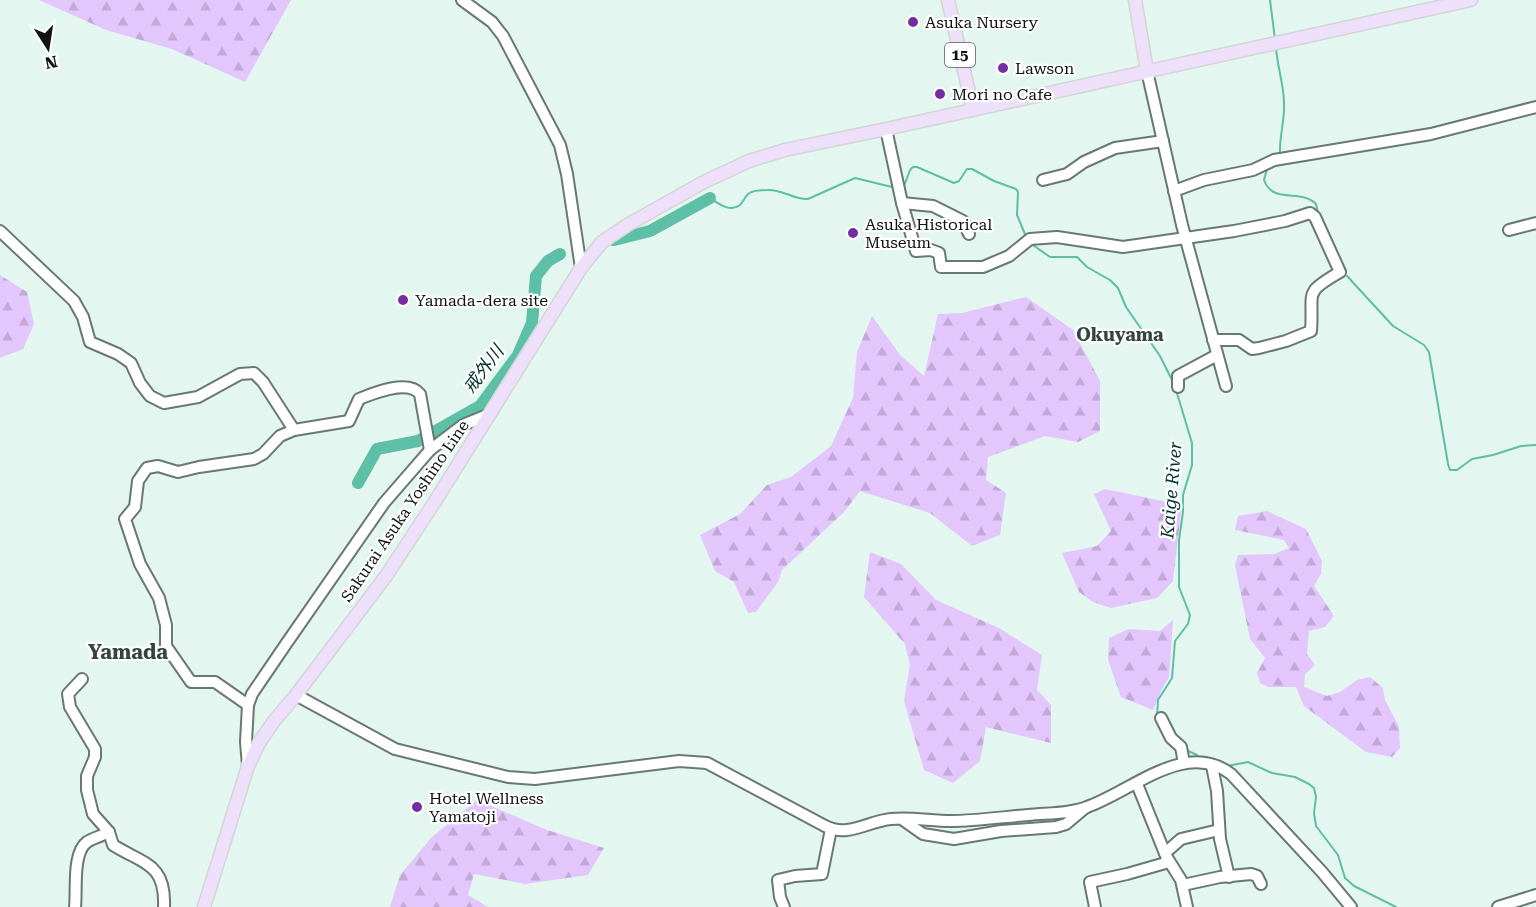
<svg xmlns="http://www.w3.org/2000/svg" width="1536" height="907" viewBox="0 0 1536 907" font-family="'Roboto Serif','Noto Sans JP',serif">
<style>
.forest{fill:url(#forest-firs)}
.lines{fill:none;stroke-linecap:round;stroke-linejoin:round}
.stream{stroke:#5dbfa5;stroke-width:2}
.river{stroke:#5dbfa5;stroke-width:12}
.minor-casing{stroke:#697873;stroke-width:14}
.major-casing{stroke:#d4d5d5;stroke-width:15}
.minor{stroke:#fff;stroke-width:10}
.major{stroke:#eedffb;stroke-width:12}
.poi-dot{fill:#752ea1;stroke:#fff;stroke-width:2}
.labels{text-anchor:middle;dominant-baseline:central;stroke-width:4.5;stroke-linejoin:round;paint-order:stroke}
.shield{fill:#fff;stroke:#575a5a;stroke-width:1.5}
.shield-label{font-size:15px;font-weight:bold;fill:#0f1413}
.poi-label{font-size:16px;fill:#0f1413;stroke:#fff;text-anchor:start}
.street-label{font-size:16px;fill:#0f1413;stroke:#fff}
.neighbourhood-label{font-size:18px;font-weight:bold;fill:#364440;stroke:#fff}
.water-label{font-size:18px;font-style:italic;fill:#033329;stroke:#fff}
.quarter-label{font-size:20px;font-weight:bold;fill:#364440;stroke:#fff}
</style>
<defs>
<pattern id="forest-firs" width="22" height="20" patternUnits="userSpaceOnUse" patternTransform="scale(1.5)"><rect width="22" height="20" fill="#e3c6fc"/><path d="M5 1l3.5 6h-7zM16 11l3.5 6h-7z" fill="#c2a9d7"/></pattern>
</defs>
<rect width="100%" height="100%" fill="#e4f6f0"/>
<g class="forest">
<polygon points="39,0 291,0 245,82 172,49 106,30"/>
<polygon points="0,275 27,292 34,324 23,349 0,358"/>
<polygon points="1026,297 1073,330 1100,381 1100,431 1078,442 1045,436 988,457 986,480 1006,493 1000,535 972,546 930,513 860,491 845,511 782,570 778,582 756,612 748,613 734,582 715,571 700,535 740,514 767,485 791,477 831,446 853,398 857,352 872,316 900,355 924,376 938,314 962,313"/>
<polygon points="1105,489 1182,505 1173,581 1157,598 1111,608 1093,602 1079,592 1062,553 1097,546 1111,531 1094,494"/>
<polygon points="1267,511 1306,529 1322,561 1321,574 1314,586 1334,616 1325,627 1309,631 1307,654 1315,665 1305,674 1304,687 1327,696 1340,692 1357,680 1370,677 1383,688 1385,700 1399,727 1400,748 1392,757 1366,752 1304,706 1296,687 1268,687 1260,683 1257,673 1265,658 1250,639 1235,565 1238,555 1274,554 1289,548 1284,540 1235,530 1238,516"/>
<polygon points="870,552 901,564 936,600 999,628 1042,655 1037,690 1051,705 1051,743 986,727 980,761 953,783 924,770 904,701 910,665 905,644 864,597"/>
<polygon points="1173,620 1169,677 1162,689 1153,710 1121,697 1108,660 1109,638 1129,629 1160,631"/>
<polygon points="477,800 547,830 604,848 588,875 525,884 474,874 468,895 488,907 390,907 400,875 432,837"/>
</g>
<g class="lines">
<g class="stream">
<polyline points="1270,0 1275,39"/>
<path d="M 1276,47 C 1277,66 1284,85 1284,103 C 1285,121 1279,137 1280,154"/>
<path d="M 1267,169 L 1264,180 C 1273,205 1301,188 1316,204 L 1318,213"/>
<polyline points="902,188 904,186 910,170 913,167 917,167 954,183 959,181 967,169 972,169 994,181 1016,189 1018,192 1017,215 1027,239"/>
<path d="M 710,198 C 718,203 730,213 740,205 C 743,202 745,197 748,194 C 753,190 761,190 767,190 C 783,189 794,200 808,199 L 855,178 L 896,188"/>
<polyline points="1030,243 1050,257 1077,257 1087,267 1110,280 1118,288 1126,307 1160,356 1173,382"/>
<polyline points="1347,276 1393,326 1424,345 1429,352 1448,464 1450,470 1457,470 1472,459 1493,455 1521,446 1536,445"/>
<polyline points="1157,717 1158,700 1172,678 1175,641 1188,624 1190,615 1179,587 1179,540 1183,512 1183,495 1192,465 1192,443 1176,390"/>
<polyline points="1159,725 1164,736"/>
<polyline points="1186,750 1197,755"/>
<polyline points="1227,766 1248,762 1272,773 1295,777 1309,784 1314,788 1316,797 1314,813 1316,826 1338,855 1345,878 1354,886 1396,907"/>
</g>
<g class="river">
<polyline points="614,240 650,231 710,198"/>
<polyline points="358,483 377,449 418,441 480,406 518,355 532,323 536,276 548,261 560,254"/>
</g>
<g class="minor-casing">
<g id="minor">
<polyline points="462,0 492,22 503,36 560,145 567,174 581,268"/>
<polyline points="1147,71 1182,225 1226,386"/>
<path d="M 886,129 L 902,203 L 916,251 L 931,250 L 939,253 L 941,267 L 983,267 L 1009,256 L 1030,239 L 1057,237 L 1123,247 L 1234,231 L 1285,221 L 1310,213 L 1315,217 L 1340,272 C 1302,294 1314,291 1311,331 L 1286,341 L 1259,348 L 1252,349 L 1239,340 L 1213,340"/>
<polyline points="1043,180 1067,174 1084,162 1115,148 1163,141"/>
<polyline points="1174,191 1204,180 1253,170 1274,160 1431,134 1536,107"/>
<polyline points="902,203 933,206 963,221 969,234"/>
<polyline points="1509,230 1536,223"/>
<polyline points="0,231 74,301 83,317 90,342 118,354 131,363 140,383 150,396 164,403 198,397 240,374 254,373 263,382 294,430"/>
<polyline points="1178,387 1178,376 1217,355"/>
<path d="M 82,679 L 68,694 L 70,707 L 95,749 L 95,757 L 87,776 L 87,790 L 93,814 L 109,832 L 113,845 C 143,864 166,863 164,907"/>
<path d="M 296,695 L 395,749 L 508,777 L 535,779 L 679,761 L 707,763 L 825,826 C 848,838 868,821 891,819 C 911,817 931,821 951,821 C 976,821 1003,817 1028,815 C 1048,813 1069,814 1087,807 C 1131,792 1185,739 1231,774 L 1322,872 L 1351,907"/>
<path d="M 248,705 L 215,682 L 191,682 L 166,646 L 166,625 L 159,598 L 140,564 L 125,519 L 135,507 L 138,481 L 147,468 L 158,466 L 178,472 L 199,467 L 254,459 L 263,454 L 280,436 L 294,430 L 349,421 L 359,399 C 374,393 408,379 420,394 L 430,450"/>
<polyline points="1161,718 1171,738 1181,747 1184,763"/>
<polyline points="248,766 246,742 248,705 252,694 286,644 384,503 430,450 463,425 490,414"/>
<polyline points="1212,766 1217,791 1220,839 1229,877"/>
<polyline points="1137,784 1166,856 1181,880 1187,907"/>
<polyline points="903,820 923,834 954,839 1001,831 1056,827 1066,824 1085,808"/>
<polyline points="1165,853 1181,839 1219,830"/>
<polyline points="1183,885 1220,877 1251,874 1257,876 1261,884"/>
<path d="M 75,907 C 77,890 72,853 87,842 C 93,838 102,836 109,832"/>
<polyline points="784,907 780,897 778,880 795,876 822,874 831,829"/>
<polyline points="1095,907 1090,882 1127,874 1169,862"/>
<polyline points="1498,907 1536,895"/>
</g>
</g>
<g class="major-casing">
<g id="major">
<polyline points="948,0 973,110"/>
<polyline points="1135,0 1147,71"/>
<polyline points="204,907 248,766 259,743 274,721 296,695 386,576 434,503 581,268 602,242 629,224 704,182 749,161 785,150 886,129 1471,0"/>
</g>
</g>
<use href="#minor" class="minor"/>
<use href="#major" class="major"/>
</g>
<g class="poi-dot">
<circle cx="913" cy="22" r="6"/>
<circle cx="1003" cy="68" r="6"/>
<circle cx="940" cy="94" r="6"/>
<circle cx="853" cy="233" r="6"/>
<circle cx="403" cy="300" r="6"/>
<circle cx="417" cy="807" r="6"/>
</g>
<g class="labels">
<rect class="shield" x="945" y="43" width="30" height="24" rx="4.5"/>
<g class="shield-label">
<text x="960" y="55">15</text>
</g>
<g class="poi-label">
<text x="925" y="22">Asuka Nursery</text>
<text x="1015" y="68">Lawson</text>
<text x="952" y="94">Mori no Cafe</text>
<text x="865" y="224">Asuka Historical<tspan x="865" dy="18">Museum</tspan></text>
<text x="415" y="300">Yamada-dera site</text>
<text x="429" y="798">Hotel Wellness<tspan x="429" dy="18">Yamatoji</tspan></text>
</g>
<g class="street-label">
<text transform="translate(405 511) rotate(-56)">Sakurai Asuka Yoshino Line</text>
</g>
<g class="neighbourhood-label">
<text x="1120" y="334">Okuyama</text>
</g>
<g class="water-label">
<text transform="translate(483 369) rotate(-53)">戒外川</text>
<text transform="translate(1171 490) rotate(-85)">Kaige River</text>
</g>
<g class="quarter-label">
<text x="128" y="652">Yamada</text>
</g>
</g>
<g transform="translate(48 48) rotate(168)" stroke="#ffffff" stroke-width="4.5" paint-order="stroke">
<path d="M0-4.5L10 22L0 15L-10 22Z" fill="#0f1413"/>
<text y="-9" font-size="16" font-weight="bold" text-anchor="middle" fill="#0f1413">N</text>
</g>
</svg>
